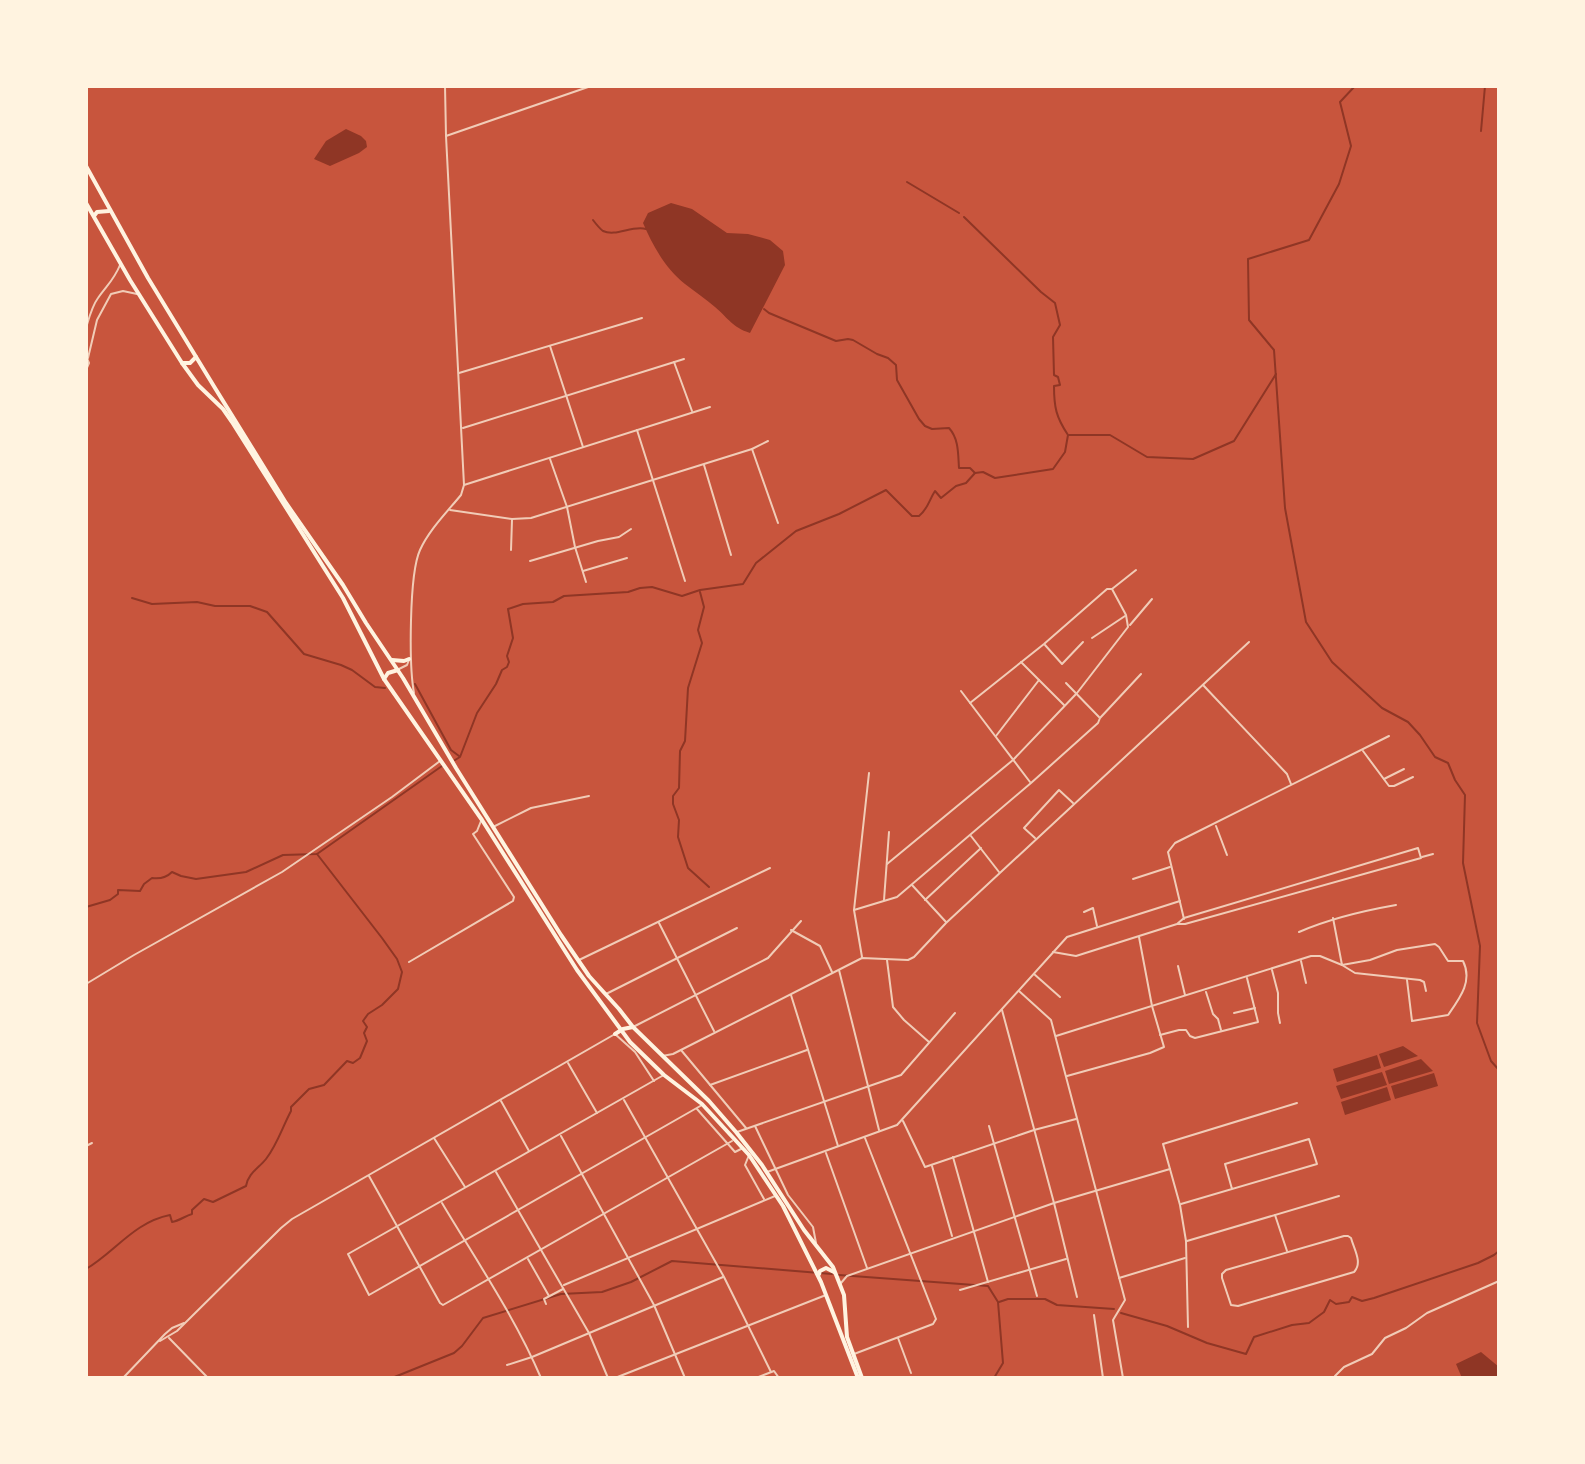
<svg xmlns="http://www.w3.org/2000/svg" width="1585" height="1464" viewBox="0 0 1585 1464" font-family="Helvetica,sans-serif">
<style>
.water{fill:#8f3625}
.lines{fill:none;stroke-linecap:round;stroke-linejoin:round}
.stream{stroke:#8f3625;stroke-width:2}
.minor{stroke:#f1ccb7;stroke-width:2}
.tertiary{stroke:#f1ccb7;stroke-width:2}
.trunk{stroke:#fff3e0;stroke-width:4}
</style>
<rect width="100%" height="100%" fill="#c8553d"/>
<g class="water">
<polygon points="346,129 361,136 366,141 367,147 359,153 330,166 314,159 326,141"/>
<path d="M 671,203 L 692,209 L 727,233 L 748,234 L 770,240 L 783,251 L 785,265 L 750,333 C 732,327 729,319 715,307 C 706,299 695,292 685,284 C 665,268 653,246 643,223 L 648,213 Z"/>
<polygon points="1403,1046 1418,1056 1384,1067 1379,1054"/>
<polygon points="1377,1055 1381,1068 1337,1082 1333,1069"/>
<polygon points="1421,1059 1433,1071 1389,1084 1385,1071"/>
<polygon points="1382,1072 1387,1085 1341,1099 1336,1086"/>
<polygon points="1434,1073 1438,1086 1395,1099 1391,1086"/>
<polygon points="1387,1087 1391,1100 1345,1115 1341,1102"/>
<polygon points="1481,1352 1499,1367 1499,1378 1462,1378 1456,1364"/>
</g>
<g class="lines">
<g class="stream">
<polyline points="1355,86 1340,102 1351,146 1339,184 1309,240 1248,259 1249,320 1274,350 1285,508 1306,622 1332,662 1382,708 1408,722 1420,735 1435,757 1448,763 1455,780 1465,795 1463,863 1480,946 1477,1023 1491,1061 1499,1070"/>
<polyline points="1481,131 1485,86"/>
<polyline points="907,182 959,213"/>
<path d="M 593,220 C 596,224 599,228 603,231 C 616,237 632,225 646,229"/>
<path d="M 764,309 L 769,313 L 836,341 L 848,339 L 853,340 L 877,354 L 888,358 L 896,365 L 897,380 L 919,419 L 925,426 L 932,429 L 949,428 C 959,439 958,454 959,468 L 970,468 L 975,473"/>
<polyline points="1069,435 1110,435 1147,457 1193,459 1234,441 1276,374"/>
<polyline points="700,592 704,607 698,630 702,643 688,688 685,741 680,751 679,788 673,796 673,804 679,820 678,837 688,868 709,887"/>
<polyline points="132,598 152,604 197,602 215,606 250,606 267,612 304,654 341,665 352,670 375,687 385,688"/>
<polyline points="415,684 451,750 459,756"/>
<path d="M 455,760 L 460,757 L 477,713 L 496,684 L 502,670 L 507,667 L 509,662 L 507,656 L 513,638 L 508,609 L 523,604 L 553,602 L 564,596 L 628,592 L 640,588 L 652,587 L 682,596 L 700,590 L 743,584 L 756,563 L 796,531 L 839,514 L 886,490 L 912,516 L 919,516 C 928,509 929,500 935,491 L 941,498 L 956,486 L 966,483 L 975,473 L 983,472 L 995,478 L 1053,469 L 1065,452 L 1068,435 C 1056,417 1054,407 1054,386 L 1060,385 L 1058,377 L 1054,375 L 1053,337 L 1060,325 L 1055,303 L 1041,292 L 964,217"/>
<path d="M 86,907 L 110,900 L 118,894 L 118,890 L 140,891 L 144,884 L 152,878 C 159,879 167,877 172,872 L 181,876 L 196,879 L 246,872 L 283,855 L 317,854 L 442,766"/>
<path d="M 86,1269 C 115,1252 134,1222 170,1215 L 172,1222 C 179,1221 185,1216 192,1214 L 192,1210 L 204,1199 L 213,1202 L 246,1186 C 248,1173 259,1168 266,1159 C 277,1145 282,1128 291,1111 L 291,1107 L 309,1089 L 324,1085 L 347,1061 L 353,1063 L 360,1058 L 367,1041 L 364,1033 L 367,1027 L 363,1021 L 368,1014 L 382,1005 L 398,989 L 402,972 L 397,959 L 382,938 L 317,854"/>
<polyline points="839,1275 988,1286 998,1302 1003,1363 994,1378"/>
<polyline points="999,1302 1008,1299 1045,1299 1057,1305 1114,1309"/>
<polyline points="1121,1313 1167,1326 1207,1343 1246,1354 1254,1337 1292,1325 1309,1323 1324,1312 1330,1300 1336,1304 1349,1302 1352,1297 1362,1301 1374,1298 1478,1263 1494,1255 1499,1251"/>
<polyline points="392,1378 454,1353 462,1346 483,1318 561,1294 602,1292 631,1282 672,1261 832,1274"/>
</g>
<g class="minor">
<polyline points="445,86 446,136 591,86"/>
<path d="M 86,328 C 89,318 92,306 98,298 C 107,285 114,280 120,265"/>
<polyline points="550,346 583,447"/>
<polyline points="86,356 89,363 86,370"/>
<polyline points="88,358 97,320 111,294 123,291 137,294"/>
<polyline points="674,362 692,411"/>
<polyline points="459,373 642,318"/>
<polyline points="463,428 684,359"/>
<polyline points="637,430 685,581"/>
<polyline points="752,449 778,523"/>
<polyline points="550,459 567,507 575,547 586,582"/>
<polyline points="704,465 731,555"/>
<polyline points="464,485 710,407"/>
<polyline points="450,510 512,519 531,518 752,449 768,441"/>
<polyline points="511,550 512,520"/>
<polyline points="530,561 598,541 619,537 631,529"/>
<polyline points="583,571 627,558"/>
<polyline points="1130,625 1152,599"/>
<polyline points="1092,638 1125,616"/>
<polyline points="1045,645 1062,664 1083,642"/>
<polyline points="1021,662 1064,705"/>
<polyline points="1066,683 1099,717"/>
<polyline points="1203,685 1287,774 1291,784"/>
<polyline points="961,691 1030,782"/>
<polyline points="970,703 1044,644 1107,589 1112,589 1136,570"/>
<polyline points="996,736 1039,680"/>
<polyline points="1363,751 1389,786 1394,786 1413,777"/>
<polyline points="1384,779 1404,769"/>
<polyline points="1216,826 1227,855"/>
<polyline points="493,827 531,808 589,796"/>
<polyline points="971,836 999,872"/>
<polyline points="1035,838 1024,828 1059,790 1073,803"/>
<polyline points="1422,857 1433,854"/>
<polyline points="887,864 1013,760 1077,693 1128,627 1126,615 1112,589"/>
<polyline points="1133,879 1170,867"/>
<polyline points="912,885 946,922"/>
<polyline points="884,900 889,832"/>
<polyline points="925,900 981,848"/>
<polyline points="854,910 897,897 1031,783 1098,723 1100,718 1141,674"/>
<polyline points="1084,912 1093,908 1097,926"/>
<path d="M 1333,918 L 1342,965 L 1370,960 L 1397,950 L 1435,944 L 1439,947 L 1448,961 L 1463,961 C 1473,981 1460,998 1448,1015 L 1412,1021 L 1407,980"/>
<polyline points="1184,919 1168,852 1175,843 1389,736"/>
<polyline points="659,923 714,1031"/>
<polyline points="791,930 820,946 832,972"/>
<path d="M 1299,932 C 1331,918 1362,911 1396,905"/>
<polyline points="1053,952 1076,956 1177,924 1185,924 1421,858 1418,848 1184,918 1177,924"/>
<polyline points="862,957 854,910 869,773"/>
<polyline points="579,960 770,868"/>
<polyline points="887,960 893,1007 904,1020 929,1042"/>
<polyline points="1301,961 1306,983"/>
<polyline points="409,962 513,901 514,897 473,834 477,831 481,821"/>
<polyline points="1178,966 1185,995"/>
<polyline points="839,970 879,1130"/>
<polyline points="1272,970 1278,993 1278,1013 1280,1023"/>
<polyline points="1034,974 1060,997"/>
<polyline points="1019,991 1051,1020 1125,1300 1113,1320 1123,1378"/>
<polyline points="1206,992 1213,1014 1218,1019 1221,1030"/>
<polyline points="606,994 737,928"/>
<polyline points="791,995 838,1146"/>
<polyline points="1002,1010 1054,1203 1077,1297"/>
<polyline points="1234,1013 1255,1008"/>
<polyline points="635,1026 768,958 801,921"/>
<polyline points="1160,1035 1179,1030 1186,1030 1190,1036 1195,1038 1258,1022 1247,978"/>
<polyline points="1056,1036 1311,956 1320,956 1342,965 1355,973 1420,980 1424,982 1426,991"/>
<polyline points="681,1050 746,1128"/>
<polyline points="662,1056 673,1054 862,958 908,960 914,957 946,923 1249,642"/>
<polyline points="568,1063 597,1113"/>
<polyline points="662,1076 348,1254 369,1295 702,1105"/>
<polyline points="1067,1076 1150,1053 1164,1047 1152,1006 1139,937"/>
<polyline points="710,1085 807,1050"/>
<polyline points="624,1100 724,1277 771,1372"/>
<polyline points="501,1101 529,1151"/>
<polyline points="697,1109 735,1152 743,1148"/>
<polyline points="903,1121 925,1167 1034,1130 1076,1119"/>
<polyline points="755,1126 788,1195 813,1227 816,1243"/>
<polyline points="989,1126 1037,1296"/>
<polyline points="737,1132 901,1075 955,1013"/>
<polyline points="561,1136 654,1305 685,1378"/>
<polyline points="434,1138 465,1187"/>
<polyline points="86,1146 92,1143"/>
<polyline points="826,1153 867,1268"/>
<polyline points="749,1155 745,1165 764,1199"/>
<polyline points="953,1157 988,1282"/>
<polyline points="932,1166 952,1236"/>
<polyline points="496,1172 589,1333 608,1378"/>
<polyline points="767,1172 897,1125 1067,937 1180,901"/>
<polyline points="369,1176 440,1303 443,1305 732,1141"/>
<path d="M 442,1203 C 476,1260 515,1317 541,1378"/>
<polyline points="1181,1204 1317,1164 1309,1139 1225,1164 1232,1189"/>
<polyline points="1275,1215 1287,1251"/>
<path d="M 1344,1236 L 1348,1236 L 1351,1238 C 1354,1249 1363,1263 1354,1272 L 1238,1306 L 1231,1305 L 1222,1278 L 1222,1274 L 1226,1270 Z"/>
<polyline points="1187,1241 1339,1196"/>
<polyline points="528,1259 549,1296"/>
<polyline points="1119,1278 1185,1258"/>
<polyline points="841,1283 847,1276 1054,1203 1170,1169"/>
<polyline points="564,1285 775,1196"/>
<polyline points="960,1290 1066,1259"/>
<polyline points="546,1304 544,1299 563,1289"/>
<polyline points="1094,1315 1103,1378"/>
<polyline points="1188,1327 1186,1241 1180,1205 1163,1144 1297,1103"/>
<polyline points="169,1338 208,1378"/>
<polyline points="898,1338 911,1373"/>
<polyline points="160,1341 177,1331 281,1228 292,1219 615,1034 635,1052 654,1081"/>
<polyline points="854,1354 933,1324 936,1319 865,1138"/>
<polyline points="507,1365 532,1357 723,1277"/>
<polyline points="123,1378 165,1334 172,1328 184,1323"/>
<polyline points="615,1378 826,1295"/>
<polyline points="756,1378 774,1371 779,1378"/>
<polyline points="1335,1378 1335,1376 1344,1367 1372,1354 1385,1338 1406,1328 1427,1313 1499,1281"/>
</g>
<g class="tertiary">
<polyline points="399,669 407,665 409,660"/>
<path d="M 414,693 C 409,666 409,574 420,550 C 429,530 447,512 461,495 L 464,485 L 446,136"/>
<polyline points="86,984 134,955 282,872 392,797 440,761"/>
</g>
<g class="trunk">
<polyline points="86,166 148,278 215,388 286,503 343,585 366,623 403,678 456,768 561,935 589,976 619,1009 633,1027 709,1101 736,1132 762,1165 804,1230 833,1267 844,1295 847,1337 862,1378"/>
<polyline points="86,203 130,280 182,363 198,385 223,409 232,422 343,598 384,679 482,820 577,970 630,1042 664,1075 702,1104 749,1155 783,1206 821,1282 858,1378"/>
<polyline points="94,216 97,212 109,211"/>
<polyline points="182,363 190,363 196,357"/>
<polyline points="392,660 404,661 409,659"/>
<polyline points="384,679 388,673 398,670"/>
<polyline points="615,1034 623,1029 633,1027"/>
<polyline points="819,1274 820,1271 826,1268 834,1272"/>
</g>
</g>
<rect width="1585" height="1464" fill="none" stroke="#fff3e0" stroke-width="176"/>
</svg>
